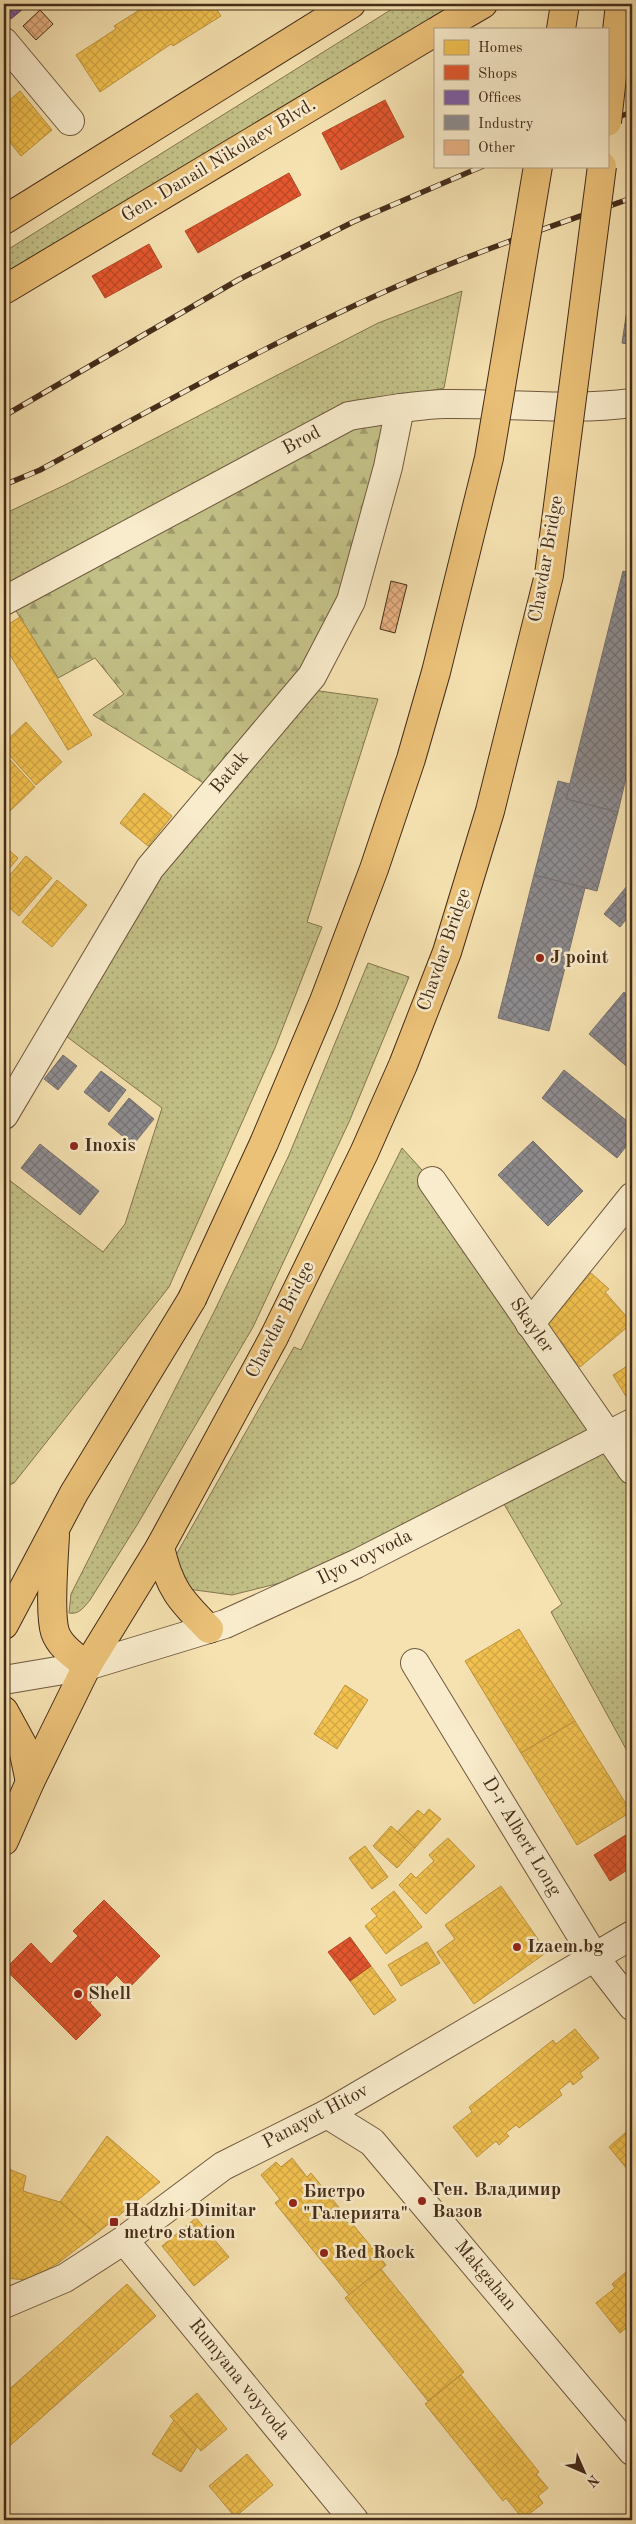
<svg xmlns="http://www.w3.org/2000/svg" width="636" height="2524" viewBox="0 0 636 2524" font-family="'Old Standard TT',serif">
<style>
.green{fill:url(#green-dots);stroke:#847650}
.forest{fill:url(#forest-firs);stroke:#847650}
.homes{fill:url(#homes-cross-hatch);stroke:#be943e}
.shops{fill:url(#shops-cross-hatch);stroke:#b44a28}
.offices{fill:url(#offices-cross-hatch);stroke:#6a4f7d}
.industry{fill:url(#industry-cross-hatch);stroke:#77706e}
.building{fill:url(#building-cross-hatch);stroke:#442c1a}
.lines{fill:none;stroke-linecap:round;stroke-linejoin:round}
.minor-casing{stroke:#705a40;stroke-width:30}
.major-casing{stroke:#442c1a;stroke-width:30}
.minor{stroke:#f9eccc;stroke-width:28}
.major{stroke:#ebc178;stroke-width:28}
.rail-casing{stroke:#442c1a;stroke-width:5.5}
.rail{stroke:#f9eccc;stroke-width:4;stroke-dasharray:11;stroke-linecap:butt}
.major-bridge-casing{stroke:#442c1a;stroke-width:30;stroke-linecap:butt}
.major-bridge{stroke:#ebc178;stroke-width:28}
.poi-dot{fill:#8f2418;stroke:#f9eccc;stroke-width:2}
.labels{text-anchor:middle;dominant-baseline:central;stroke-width:5;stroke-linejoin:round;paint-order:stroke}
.street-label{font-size:19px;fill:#442c1a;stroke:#f9eccc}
.poi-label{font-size:19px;font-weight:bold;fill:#442c1a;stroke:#f9eccc;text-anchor:start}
</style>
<defs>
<pattern id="green-dots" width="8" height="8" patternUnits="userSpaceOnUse" patternTransform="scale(1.25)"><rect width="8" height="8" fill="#c3c187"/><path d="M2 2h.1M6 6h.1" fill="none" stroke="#a09d6e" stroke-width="1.8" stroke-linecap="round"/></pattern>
<pattern id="forest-firs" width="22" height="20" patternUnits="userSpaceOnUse" patternTransform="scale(1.25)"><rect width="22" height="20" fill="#c3c187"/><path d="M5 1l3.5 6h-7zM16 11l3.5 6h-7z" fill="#a09d6e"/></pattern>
<pattern id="homes-cross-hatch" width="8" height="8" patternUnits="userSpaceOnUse" patternTransform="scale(1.25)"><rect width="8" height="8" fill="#f2c14e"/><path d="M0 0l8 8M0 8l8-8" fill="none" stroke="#d1a644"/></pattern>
<pattern id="shops-cross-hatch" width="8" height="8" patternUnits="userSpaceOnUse" patternTransform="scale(1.25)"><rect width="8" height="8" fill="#e4572e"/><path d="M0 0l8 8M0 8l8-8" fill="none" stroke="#ba4826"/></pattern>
<pattern id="offices-cross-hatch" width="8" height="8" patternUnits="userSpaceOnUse" patternTransform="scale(1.25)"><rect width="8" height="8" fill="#7b5ea7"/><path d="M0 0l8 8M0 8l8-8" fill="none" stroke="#614a7f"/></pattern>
<pattern id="industry-cross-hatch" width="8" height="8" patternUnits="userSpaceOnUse" patternTransform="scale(1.25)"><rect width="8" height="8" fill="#8d8d92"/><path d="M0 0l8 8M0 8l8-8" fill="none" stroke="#757376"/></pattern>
<pattern id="building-cross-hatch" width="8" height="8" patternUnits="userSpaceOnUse" patternTransform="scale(1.25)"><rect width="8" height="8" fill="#e9b283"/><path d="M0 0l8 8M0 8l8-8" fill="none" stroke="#be916a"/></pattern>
</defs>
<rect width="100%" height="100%" fill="#f6e2b1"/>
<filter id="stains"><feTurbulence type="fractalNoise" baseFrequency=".004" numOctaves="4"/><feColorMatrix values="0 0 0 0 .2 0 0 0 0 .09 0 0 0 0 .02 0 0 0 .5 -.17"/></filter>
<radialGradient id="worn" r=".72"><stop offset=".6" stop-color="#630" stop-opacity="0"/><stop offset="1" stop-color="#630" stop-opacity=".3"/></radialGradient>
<g class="green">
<polygon points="400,4 461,4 4,273 4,252"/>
<polygon points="462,291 444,388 343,409 4,590 4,514 67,484 378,323"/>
<polygon points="312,690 378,699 307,922 322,927 275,1048 169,1287 14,1483 4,1487 4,1176 103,1252 125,1224 162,1108 66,1036 160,875"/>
<path d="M 368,963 L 409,977 L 349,1122 L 253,1327 L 137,1525 L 90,1600 C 84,1607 79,1615 69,1613 L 71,1594 L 215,1310 L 289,1155 Z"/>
<polygon points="402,1148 432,1181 632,1470 632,1760 551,1612 562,1604 497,1492 356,1564 232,1595 188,1589 174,1570 176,1555 294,1347 301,1350"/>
</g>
<polygon class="forest" points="400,408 351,601 215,790 93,715 124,694 95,658 58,678 8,598 349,416"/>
<g class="homes">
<polygon points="149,4 213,4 221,16 173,46 171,44 100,92 76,55 116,29 114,26"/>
<polygon points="20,91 52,130 21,156 4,135 4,105"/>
<polygon points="20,617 92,735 68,750 4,645 4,627"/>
<polygon points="26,722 62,762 36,785 4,749 4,743"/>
<polygon points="4,753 35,787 10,811 4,804"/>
<polygon points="144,793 172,816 148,846 120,823"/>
<polygon points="4,846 18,858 4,875"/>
<polygon points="26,856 52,878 19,916 4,903 4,882"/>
<polygon points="57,880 87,905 52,947 22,922"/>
<polygon points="591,1273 609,1289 605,1292 632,1323 580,1367 545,1326"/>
<polygon points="632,1363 632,1395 627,1398 613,1375"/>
<polygon points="519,1629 575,1721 521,1753 465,1661"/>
<polygon points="345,1685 368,1700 337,1749 314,1734"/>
<polygon points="575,1721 631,1812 577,1845 521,1753"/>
<polygon points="429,1809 441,1819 415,1848 397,1832 418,1810 424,1815"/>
<polygon points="391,1826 415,1848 397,1868 373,1846"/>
<polygon points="448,1838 475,1866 426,1914 399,1885 411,1873 416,1878 434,1861 429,1855"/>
<polygon points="365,1846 388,1877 372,1889 349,1858"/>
<polygon points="501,1886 547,1952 474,2004 437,1952 455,1939 445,1925"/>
<polygon points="394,1891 422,1927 386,1954 365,1926 377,1916 371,1909"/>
<polygon points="427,1942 440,1963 401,1986 388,1965"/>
<polygon points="371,1966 396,2000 374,2015 350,1981"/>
<polygon points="575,2029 599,2058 580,2073 583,2077 573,2085 570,2081 559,2090 562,2095 519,2128 516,2125 506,2133 509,2136 499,2145 496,2141 477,2157 453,2127 472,2112 469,2107 553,2040 556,2044"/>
<polygon points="632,2127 632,2175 609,2147"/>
<polygon points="107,2136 160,2182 96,2234 60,2202"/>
<polygon points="292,2158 307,2177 311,2173 386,2265 349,2295 275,2203 280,2199 261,2175 276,2162 281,2167"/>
<polygon points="4,2167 26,2176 23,2191 60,2202 96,2234 57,2264 27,2280 5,2278 4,2282"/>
<polygon points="196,2218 229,2257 194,2286 162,2246"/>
<polygon points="632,2267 632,2323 620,2333 596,2303 615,2288 612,2284"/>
<polygon points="381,2269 464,2372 428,2401 345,2298"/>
<polygon points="127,2284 156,2316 4,2451 4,2394"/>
<polygon points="461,2375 539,2472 536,2474 548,2488 538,2496 543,2503 523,2519 506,2498 503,2501 425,2404"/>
<polygon points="197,2393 227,2429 201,2451 170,2416"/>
<polygon points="174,2420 197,2447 181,2472 152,2454"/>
<polygon points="247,2454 273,2485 235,2517 209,2486"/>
</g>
<g class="shops">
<polygon points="385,100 404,137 341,170 322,133"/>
<polygon points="289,173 301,195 198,253 185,231"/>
<polygon points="149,244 162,267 105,298 92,276"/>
<polygon points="632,1831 632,1867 610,1881 594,1855"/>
<polygon points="104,1900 160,1956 129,1988 73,1931"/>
<polygon points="78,1936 117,1975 90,2003 101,2015 76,2040 5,1969 31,1943 51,1964"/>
<polygon points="350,1937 371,1966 350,1981 328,1952"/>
</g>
<polygon class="offices" points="4,4 29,4 11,19 4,11"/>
<g class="industry">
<polygon points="630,290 632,291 632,345 622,343"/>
<polygon points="623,571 632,573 632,752 618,812 566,799"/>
<polygon points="558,781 570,784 566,799 618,812 597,891 534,875"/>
<polygon points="534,875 585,888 549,1031 498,1018"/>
<polygon points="632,880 632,912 620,927 604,914"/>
<polygon points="624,992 632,999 632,1071 589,1034"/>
<polygon points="63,1055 77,1066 58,1090 44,1079"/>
<polygon points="564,1070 632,1125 632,1139 617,1158 542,1098"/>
<polygon points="101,1071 126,1090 109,1112 84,1092"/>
<polygon points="129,1098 154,1119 133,1145 108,1124"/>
<polygon points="533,1141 583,1191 548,1226 498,1175"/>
<polygon points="40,1144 99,1191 80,1215 21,1168"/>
</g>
<g class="building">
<polygon points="40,10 53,24 36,40 23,26"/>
<polygon points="391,581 407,585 395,633 380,629"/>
</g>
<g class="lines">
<g class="minor-casing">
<g id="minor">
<polyline points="4,42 70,121"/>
<path d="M 4,601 L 349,416 C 381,411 412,405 445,404 C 507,403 570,411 632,403"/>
<polyline points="4,1115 150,868 312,676 351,601 388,467 400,408"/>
<polyline points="432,1181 632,1470"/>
<polyline points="530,1324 632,1197"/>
<polyline points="415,1663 595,1958 632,2006"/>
<polyline points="4,1680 87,1666 225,1624 356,1564 632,1423"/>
<polyline points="327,2114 372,2142 632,2451"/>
<polyline points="124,2240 354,2520"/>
<polyline points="4,2304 65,2278 124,2240 223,2166 327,2114 632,1935"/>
</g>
</g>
<g class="major-casing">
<g id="major">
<polyline points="440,29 483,4"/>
<polyline points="561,29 565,4"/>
<polyline points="4,220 351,4"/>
<polyline points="4,290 435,32"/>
<path d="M 55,1535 C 54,1558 49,1613 55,1632 C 60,1647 76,1657 87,1666"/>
<path d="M 160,1547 C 169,1588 180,1600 209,1629"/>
<polyline points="4,1625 74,1493 192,1299"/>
<polyline points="4,1711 22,1744 30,1782"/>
<polyline points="4,1841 30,1782 87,1666 160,1547 274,1337"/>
</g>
</g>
<use href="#minor" class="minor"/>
<use href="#major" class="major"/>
<g class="rail-casing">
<g id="rail">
<polyline points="607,121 632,112"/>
<polyline points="4,416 238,280 353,222 483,166"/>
<path d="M 4,485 L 40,470 C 164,403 287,333 416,278 C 487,248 560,223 632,198"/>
</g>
</g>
<use href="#rail" class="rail"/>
<g class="major-bridge-casing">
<g id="major-bridge">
<polyline points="607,122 620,4"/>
<polyline points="192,1299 264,1143 324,1001 374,869 411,759 436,672 489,458 538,166"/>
<polyline points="274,1337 364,1153 403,1065 447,952 490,811 549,575 602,166"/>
</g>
</g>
<use href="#major-bridge" class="major-bridge"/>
</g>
<g class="poi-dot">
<circle cx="540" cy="958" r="5"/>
<circle cx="74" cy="1146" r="5"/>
<circle cx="517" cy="1947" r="5"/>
<circle cx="78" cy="1994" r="5"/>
<circle cx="422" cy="2201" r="5"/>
<circle cx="293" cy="2203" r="5"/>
<rect x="109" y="2217" width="10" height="10" rx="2.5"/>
<circle cx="324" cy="2253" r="5"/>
</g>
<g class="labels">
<g class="street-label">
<text transform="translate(219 161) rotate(-31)">Gen. Danail Nikolaev Blvd.</text>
<text transform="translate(302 441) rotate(-28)">Brod</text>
<text transform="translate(547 559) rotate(-80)">Chavdar Bridge</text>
<text transform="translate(230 773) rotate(-50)">Batak</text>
<text transform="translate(445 950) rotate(-71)">Chavdar Bridge</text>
<text transform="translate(281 1320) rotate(-63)">Chavdar Bridge</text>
<text transform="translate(531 1326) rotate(55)">Skayler</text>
<text transform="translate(365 1558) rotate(-26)">Ilyo voyvoda</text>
<text transform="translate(521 1837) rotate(59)">D-r Albert Long</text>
<text transform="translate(316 2117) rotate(-28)">Panayot Hitov</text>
<text transform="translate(485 2276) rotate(50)">Makgahan</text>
<text transform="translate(239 2380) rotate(51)">Rumyana voyvoda</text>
</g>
<g class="poi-label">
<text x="550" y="958">J point</text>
<text x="84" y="1146">Inoxis</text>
<text x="527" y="1947">Izaem.bg</text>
<text x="88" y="1994">Shell</text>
<text x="432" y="2190">Ген. Владимир<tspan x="432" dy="22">Вазов</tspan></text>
<text x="303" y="2192">Бистро<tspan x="303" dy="22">"Галерията"</tspan></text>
<text x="124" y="2211">Hadzhi Dimitar<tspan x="124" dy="22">metro station</tspan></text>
<text x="334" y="2253">Red Rock</text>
</g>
</g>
<rect width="636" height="2524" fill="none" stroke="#f6e2b1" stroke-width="20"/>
<rect x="5" y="5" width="626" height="2514" fill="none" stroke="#442c1a" stroke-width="2.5"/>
<rect x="10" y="10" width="616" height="2504" fill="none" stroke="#442c1a"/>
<rect x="434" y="28" width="175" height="140" fill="#f9eccc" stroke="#b19f85"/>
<rect x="444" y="40" width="25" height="15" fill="#f2c14e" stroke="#b19f85"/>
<text x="478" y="52" font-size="15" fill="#442c1a">Homes</text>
<rect x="444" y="65" width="25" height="15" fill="#e4572e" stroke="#b19f85"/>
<text x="478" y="78" font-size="15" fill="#442c1a">Shops</text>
<rect x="444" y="90" width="25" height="15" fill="#7b5ea7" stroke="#b19f85"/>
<text x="478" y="102" font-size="15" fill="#442c1a">Offices</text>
<rect x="444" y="115" width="25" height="15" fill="#8d8d92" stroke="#b19f85"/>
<text x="478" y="128" font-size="15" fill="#442c1a">Industry</text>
<rect x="444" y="140" width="25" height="15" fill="#e9b283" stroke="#b19f85"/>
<text x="478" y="152" font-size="15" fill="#442c1a">Other</text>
<g transform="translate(584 2472) rotate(135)" stroke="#f9eccc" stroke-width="4" paint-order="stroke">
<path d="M0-4L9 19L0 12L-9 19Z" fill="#442c1a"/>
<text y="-8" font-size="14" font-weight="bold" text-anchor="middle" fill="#442c1a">N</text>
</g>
<rect width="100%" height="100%" filter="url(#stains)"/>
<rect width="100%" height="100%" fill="url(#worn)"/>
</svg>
